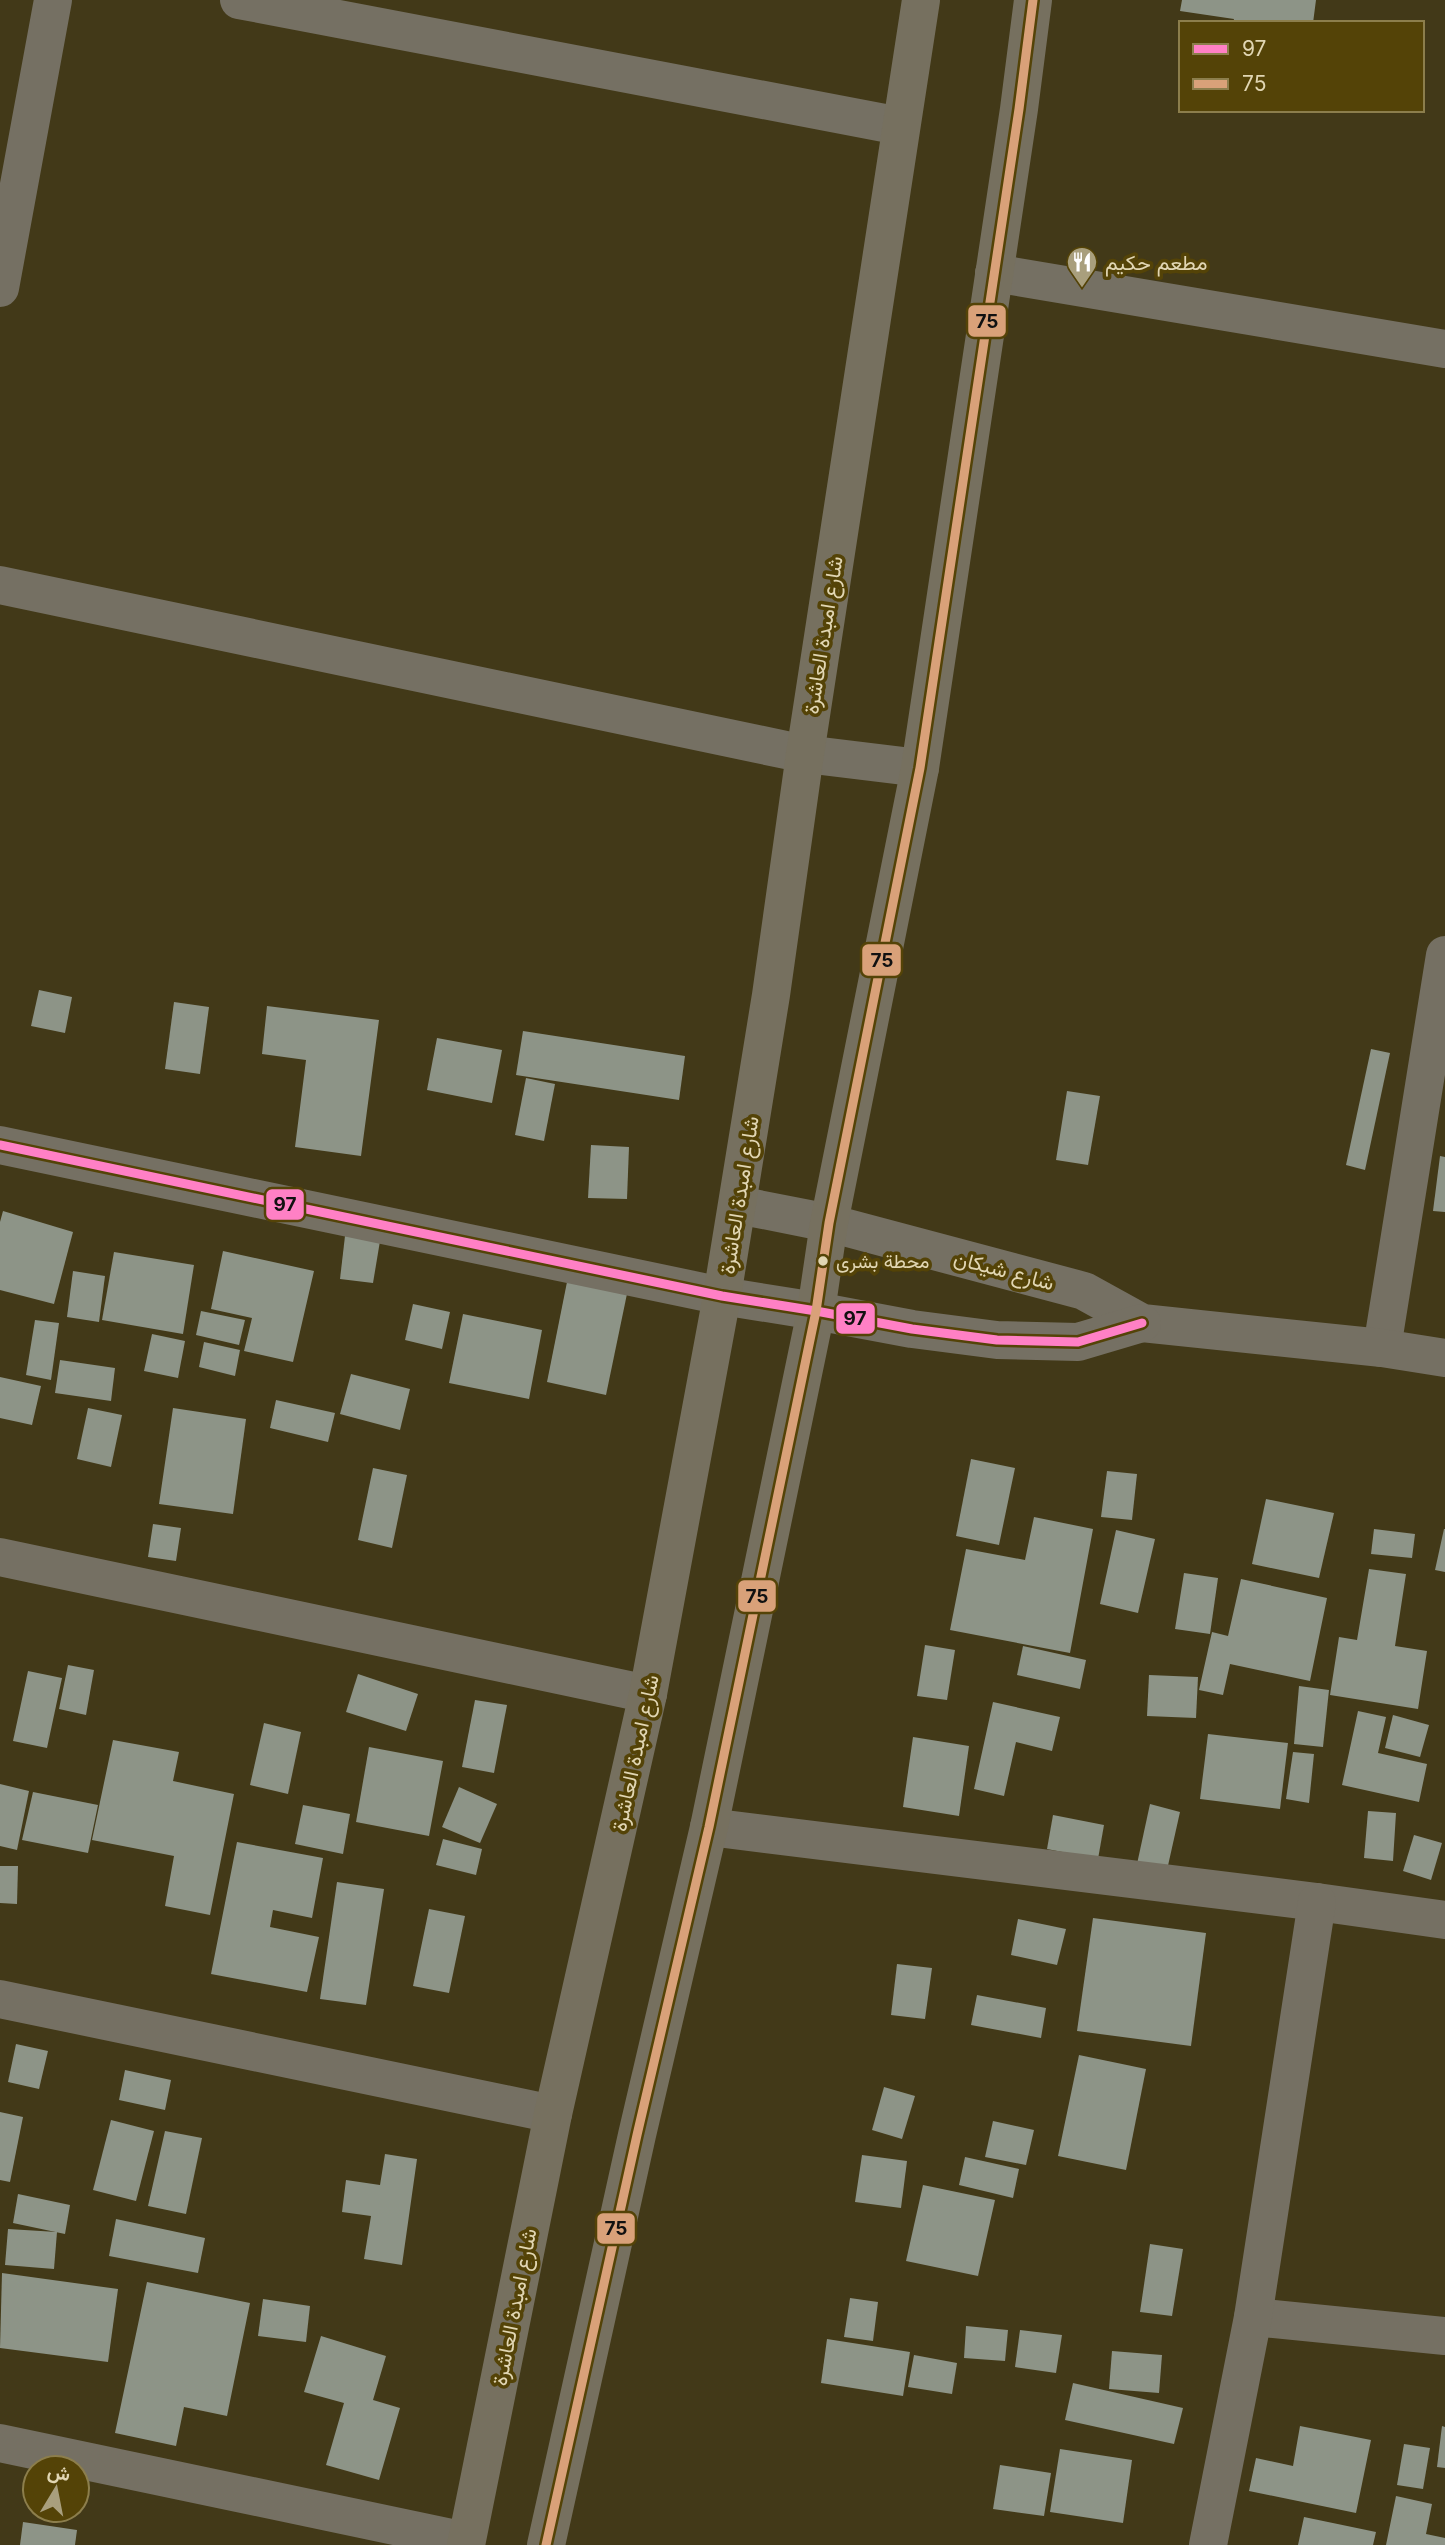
<svg xmlns="http://www.w3.org/2000/svg" width="1445" height="2545" viewBox="0 0 1445 2545" font-family="Inter,Vazirmatn,sans-serif">
<style>
.building{fill:#8d9487}
.lines{fill:none;stroke-linecap:round;stroke-linejoin:round}
.minor{stroke:#757063;stroke-width:38}
.tertiary{stroke:#757063;stroke-width:38}
.secondary{stroke:#76705f;stroke-width:38}
.bus-1-casing{stroke:#544307;stroke-width:14}
.bus-2-casing{stroke:#544307;stroke-width:14}
.bus-1{stroke:#ff80c5;stroke-width:9}
.bus-2{stroke:#d9a179;stroke-width:9}
.bus-dot{fill:#e1d6b3;stroke:#544307;stroke-width:2.5}
.labels{text-anchor:middle;dominant-baseline:central;stroke-width:7;stroke-linejoin:round;paint-order:stroke}
.bus-label{font-size:19px;fill:#e1d6b3;stroke:#544307;text-anchor:start}
.poi-label{font-size:21px;fill:#e1d6b3;stroke:#544307;text-anchor:start}
.street-label{font-size:21px;fill:#e1d6b3;stroke:#544307}
.line-badge{stroke:#544307;stroke-width:2.5}
.pale-badge-label{font-size:19px;text-anchor:middle;font-weight:bold;fill:#111}
</style>
<rect width="100%" height="100%" fill="#423918"/>
<g class="building">
<polygon points="1182,0 1316,0 1313,23 1233,23 1234,19 1180,11"/>
<polygon points="39,990 72,997 65,1033 31,1026"/>
<polygon points="174,1002 209,1007 200,1074 165,1069"/>
<polygon points="267,1006 379,1020 361,1156 295,1147 306,1060 262,1054"/>
<polygon points="523,1031 685,1056 679,1100 516,1075"/>
<polygon points="437,1038 502,1050 492,1103 427,1090"/>
<polygon points="1371,1049 1390,1053 1365,1170 1346,1165"/>
<polygon points="526,1078 555,1084 544,1141 515,1135"/>
<polygon points="1067,1091 1100,1096 1088,1165 1056,1160"/>
<polygon points="591,1145 629,1147 627,1199 588,1198"/>
<polygon points="1440,1156 1445,1157 1445,1212 1433,1211"/>
<polygon points="3,1211 73,1232 54,1304 0,1290 0,1222"/>
<polygon points="345,1236 380,1241 373,1283 340,1279"/>
<polygon points="223,1251 314,1271 293,1362 244,1351 252,1318 211,1309"/>
<polygon points="114,1252 194,1265 183,1334 102,1320"/>
<polygon points="73,1271 105,1276 99,1322 67,1317"/>
<polygon points="568,1277 628,1289 606,1395 547,1382"/>
<polygon points="413,1304 450,1312 442,1349 405,1340"/>
<polygon points="201,1311 245,1320 239,1345 196,1335"/>
<polygon points="463,1314 542,1330 529,1399 449,1383"/>
<polygon points="35,1320 59,1323 51,1380 26,1375"/>
<polygon points="152,1334 185,1341 178,1378 144,1371"/>
<polygon points="204,1342 240,1350 235,1376 199,1367"/>
<polygon points="60,1360 115,1368 111,1401 55,1393"/>
<polygon points="351,1374 410,1389 400,1430 340,1414"/>
<polygon points="0,1377 41,1386 32,1425 0,1418"/>
<polygon points="276,1400 335,1413 328,1442 270,1428"/>
<polygon points="88,1408 122,1415 111,1467 77,1459"/>
<polygon points="173,1408 246,1419 233,1514 159,1504"/>
<polygon points="971,1459 1015,1468 999,1545 956,1536"/>
<polygon points="373,1468 407,1475 392,1548 358,1540"/>
<polygon points="1107,1471 1137,1474 1132,1520 1101,1517"/>
<polygon points="1266,1499 1334,1513 1319,1578 1252,1564"/>
<polygon points="1034,1517 1093,1529 1070,1653 950,1630 966,1549 1025,1560"/>
<polygon points="153,1524 181,1528 176,1561 148,1557"/>
<polygon points="1374,1529 1415,1534 1412,1558 1371,1554"/>
<polygon points="1444,1529 1445,1529 1445,1572 1435,1570"/>
<polygon points="1116,1530 1155,1539 1138,1613 1100,1604"/>
<polygon points="1369,1569 1406,1574 1395,1646 1427,1651 1418,1709 1330,1695 1339,1637 1357,1640"/>
<polygon points="1184,1573 1218,1578 1210,1634 1175,1629"/>
<polygon points="1241,1579 1327,1598 1310,1681 1230,1664 1223,1695 1199,1690 1212,1632 1228,1636"/>
<polygon points="925,1645 955,1650 947,1700 917,1696"/>
<polygon points="1023,1646 1086,1660 1080,1689 1017,1675"/>
<polygon points="68,1665 94,1670 86,1715 59,1709"/>
<polygon points="28,1671 62,1678 47,1748 13,1741"/>
<polygon points="358,1674 418,1694 406,1731 346,1712"/>
<polygon points="1149,1675 1198,1677 1196,1718 1147,1716"/>
<polygon points="1299,1686 1329,1690 1323,1747 1294,1744"/>
<polygon points="475,1700 507,1705 494,1773 462,1767"/>
<polygon points="993,1702 1060,1717 1052,1751 1016,1742 1004,1796 974,1789"/>
<polygon points="1358,1711 1386,1717 1378,1753 1427,1764 1419,1802 1342,1785"/>
<polygon points="1393,1715 1429,1725 1420,1757 1385,1748"/>
<polygon points="264,1723 301,1732 288,1794 250,1785"/>
<polygon points="1208,1734 1288,1743 1280,1809 1200,1799"/>
<polygon points="913,1737 969,1746 959,1816 903,1807"/>
<polygon points="113,1740 179,1752 173,1781 234,1794 210,1915 165,1906 174,1856 92,1840"/>
<polygon points="369,1747 443,1761 429,1836 356,1822"/>
<polygon points="1293,1752 1314,1754 1309,1803 1286,1799"/>
<polygon points="0,1784 29,1791 17,1850 0,1846"/>
<polygon points="459,1787 497,1804 480,1843 442,1827"/>
<polygon points="33,1792 98,1805 88,1853 22,1840"/>
<polygon points="1150,1804 1180,1812 1167,1870 1137,1864"/>
<polygon points="303,1805 350,1814 343,1854 295,1844"/>
<polygon points="1368,1811 1396,1813 1393,1861 1364,1858"/>
<polygon points="1053,1815 1104,1825 1098,1859 1047,1849"/>
<polygon points="1414,1835 1442,1843 1431,1880 1403,1871"/>
<polygon points="443,1839 482,1849 476,1875 436,1865"/>
<polygon points="237,1842 323,1858 312,1918 273,1910 270,1927 319,1937 307,1992 211,1974"/>
<polygon points="0,1866 18,1866 17,1904 0,1903"/>
<polygon points="337,1882 384,1889 366,2005 320,1999"/>
<polygon points="429,1909 465,1916 449,1993 413,1986"/>
<polygon points="1093,1918 1206,1933 1191,2046 1077,2031"/>
<polygon points="1018,1919 1066,1929 1057,1965 1011,1955"/>
<polygon points="897,1964 932,1968 925,2019 891,2015"/>
<polygon points="977,1995 1046,2008 1041,2038 971,2025"/>
<polygon points="16,2044 48,2051 39,2089 8,2082"/>
<polygon points="1079,2055 1146,2069 1126,2170 1058,2156"/>
<polygon points="125,2070 171,2080 165,2110 119,2100"/>
<polygon points="884,2087 915,2096 902,2139 872,2130"/>
<polygon points="0,2112 23,2117 10,2182 0,2180"/>
<polygon points="111,2120 154,2131 136,2201 93,2190"/>
<polygon points="993,2121 1034,2130 1026,2165 985,2157"/>
<polygon points="165,2131 202,2138 186,2214 148,2206"/>
<polygon points="385,2154 417,2159 402,2265 364,2259 371,2216 342,2212 346,2180 380,2185"/>
<polygon points="862,2155 907,2161 901,2208 855,2202"/>
<polygon points="965,2157 1019,2169 1013,2198 959,2185"/>
<polygon points="923,2185 995,2200 978,2276 906,2261"/>
<polygon points="18,2194 70,2205 65,2234 13,2223"/>
<polygon points="116,2219 205,2238 198,2273 109,2256"/>
<polygon points="8,2229 57,2232 54,2269 5,2265"/>
<polygon points="1150,2244 1183,2249 1172,2316 1140,2312"/>
<polygon points="2,2273 118,2289 108,2362 0,2348"/>
<polygon points="147,2282 250,2303 227,2416 184,2407 176,2446 115,2433"/>
<polygon points="850,2298 878,2302 873,2341 844,2337"/>
<polygon points="263,2299 310,2306 306,2342 258,2336"/>
<polygon points="966,2326 1008,2330 1005,2361 964,2358"/>
<polygon points="1020,2330 1062,2335 1056,2373 1015,2367"/>
<polygon points="321,2336 386,2356 373,2400 400,2408 379,2480 326,2465 344,2403 304,2392"/>
<polygon points="827,2339 910,2352 903,2396 821,2383"/>
<polygon points="1112,2351 1162,2355 1159,2393 1109,2389"/>
<polygon points="914,2355 957,2363 952,2394 908,2387"/>
<polygon points="1073,2383 1183,2408 1174,2444 1065,2420"/>
<polygon points="1300,2426 1371,2440 1356,2513 1249,2491 1256,2458 1293,2466"/>
<polygon points="1442,2426 1445,2427 1445,2468 1437,2467"/>
<polygon points="1404,2444 1430,2448 1423,2489 1397,2485"/>
<polygon points="1060,2449 1132,2460 1123,2523 1050,2512"/>
<polygon points="1000,2465 1051,2473 1044,2516 993,2509"/>
<polygon points="1396,2496 1432,2504 1426,2534 1445,2538 1445,2545 1386,2545"/>
<polygon points="1304,2517 1376,2532 1373,2545 1298,2545"/>
<polygon points="23,2522 77,2530 75,2545 20,2545"/>
</g>
<g class="lines">
<g class="minor">
<polyline points="239,0 900,126"/>
<polyline points="994,273 1445,349"/>
<polyline points="0,288 53,0"/>
<polyline points="0,1145 722,1296"/>
<polyline points="1382,1348 1445,955"/>
<polyline points="0,1557 648,1694"/>
<polyline points="709,1827 1317,1902 1445,1920"/>
<polyline points="0,1999 553,2114"/>
<polyline points="1253,2317 1445,2336"/>
<polyline points="0,2443 466,2541"/>
<polyline points="1208,2545 1253,2317 1317,1902"/>
</g>
<g class="tertiary">
<polyline points="0,585 805,754 920,768"/>
<polyline points="738,1205 829,1223 1084,1291 1142,1323 1382,1348 1445,1358"/>
<polyline points="722,1296 816,1311 912,1329 997,1340 1078,1342 1142,1323"/>
</g>
<g class="secondary">
<polyline points="466,2545 553,2114 648,1694 722,1296 771,995 805,754 921,0"/>
<polyline points="546,2545 637,2135 709,1827 816,1311 829,1223 920,768 1019,109 1033,0"/>
</g>
<g class="bus-1-casing">
<polyline id="bus-1" points="0,1145 722,1296 816,1311 912,1329 997,1340 1078,1342 1142,1323"/>
</g>
<g class="bus-2-casing">
<polyline id="bus-2" points="546,2545 637,2135 709,1827 816,1311 829,1223 920,768 1019,109 1033,0"/>
</g>
<use href="#bus-1" class="bus-1"/>
<use href="#bus-2" class="bus-2"/>
</g>
<defs>
<g id="restaurant-pin" transform="scale(1.575)"><path d="M0 17L-7.5 6A9.5 9.5 0 1 1 7.5 6Z" fill="#a99f7d" stroke="#544307"/><path d="M-5-6h1v4h1v-4h1v4h1v-4h1v5L-1.5 .5V6h-2V.5L-5-1ZM5-6V6H3V1.5H1.5Q1.5-4 5-6Z" fill="#fff"/></g>
</defs>
<g fill-rule="evenodd">
<use href="#restaurant-pin" x="1082" y="262"/>
</g>
<circle class="bus-dot" cx="823" cy="1261" r="6"/>
<g class="labels">
<g class="bus-label">
<text x="836" y="1261">محطة بشرى</text>
</g>
<g class="poi-label">
<text x="1105" y="262">مطعم حكيم</text>
</g>
<g class="street-label">
<text transform="translate(823 635) rotate(-81)">شارع امبدة العاشرة</text>
<text transform="translate(739 1195) rotate(-81)">شارع امبدة العاشرة</text>
<text transform="translate(1004 1270) rotate(15)">شارع شيكان</text>
<text transform="translate(635 1753) rotate(-78)">شارع امبدة العاشرة</text>
<text transform="translate(514 2307) rotate(-79)">شارع امبدة العاشرة</text>
</g>
</g>
<g class="line-badge">
<rect x="967" y="304" width="40" height="34" rx="7" fill="#d9a179"/>
<rect x="861" y="943" width="41" height="34" rx="7" fill="#d9a179"/>
<rect x="265" y="1188" width="40" height="33" rx="7" fill="#ff80c5"/>
<rect x="835" y="1302" width="41" height="33" rx="7" fill="#ff80c5"/>
<rect x="737" y="1579" width="40" height="34" rx="7" fill="#d9a179"/>
<rect x="596" y="2212" width="40" height="33" rx="7" fill="#d9a179"/>
</g>
<g class="pale-badge-label">
<text x="987" y="328">75</text>
<text x="882" y="967">75</text>
<text x="285" y="1211">97</text>
<text x="855" y="1325">97</text>
<text x="757" y="1603">75</text>
<text x="616" y="2235">75</text>
</g>
<rect x="1179" y="21" width="245" height="91" fill="#544307" stroke="#8c7e4c" stroke-width="2"/>
<rect x="1193" y="44" width="35" height="10" fill="#ff80c5" stroke="#8c7e4c" stroke-width="2"/>
<text x="1242" y="56" font-size="21" fill="#e1d6b3">97</text>
<rect x="1193" y="79" width="35" height="10" fill="#d9a179" stroke="#8c7e4c" stroke-width="2"/>
<text x="1242" y="91" font-size="21" fill="#e1d6b3">75</text>
<g transform="translate(56 2489) rotate(10)"><circle r="33" fill="#544307" stroke="#8c7e4c" stroke-width="2"/>
<path d="M0-5L12 26L0 18L-12 26Z" fill="#a99f7d"/>
<text y="-10" font-size="19" font-weight="bold" text-anchor="middle" fill="#e1d6b3">ش</text>
</g>
</svg>
